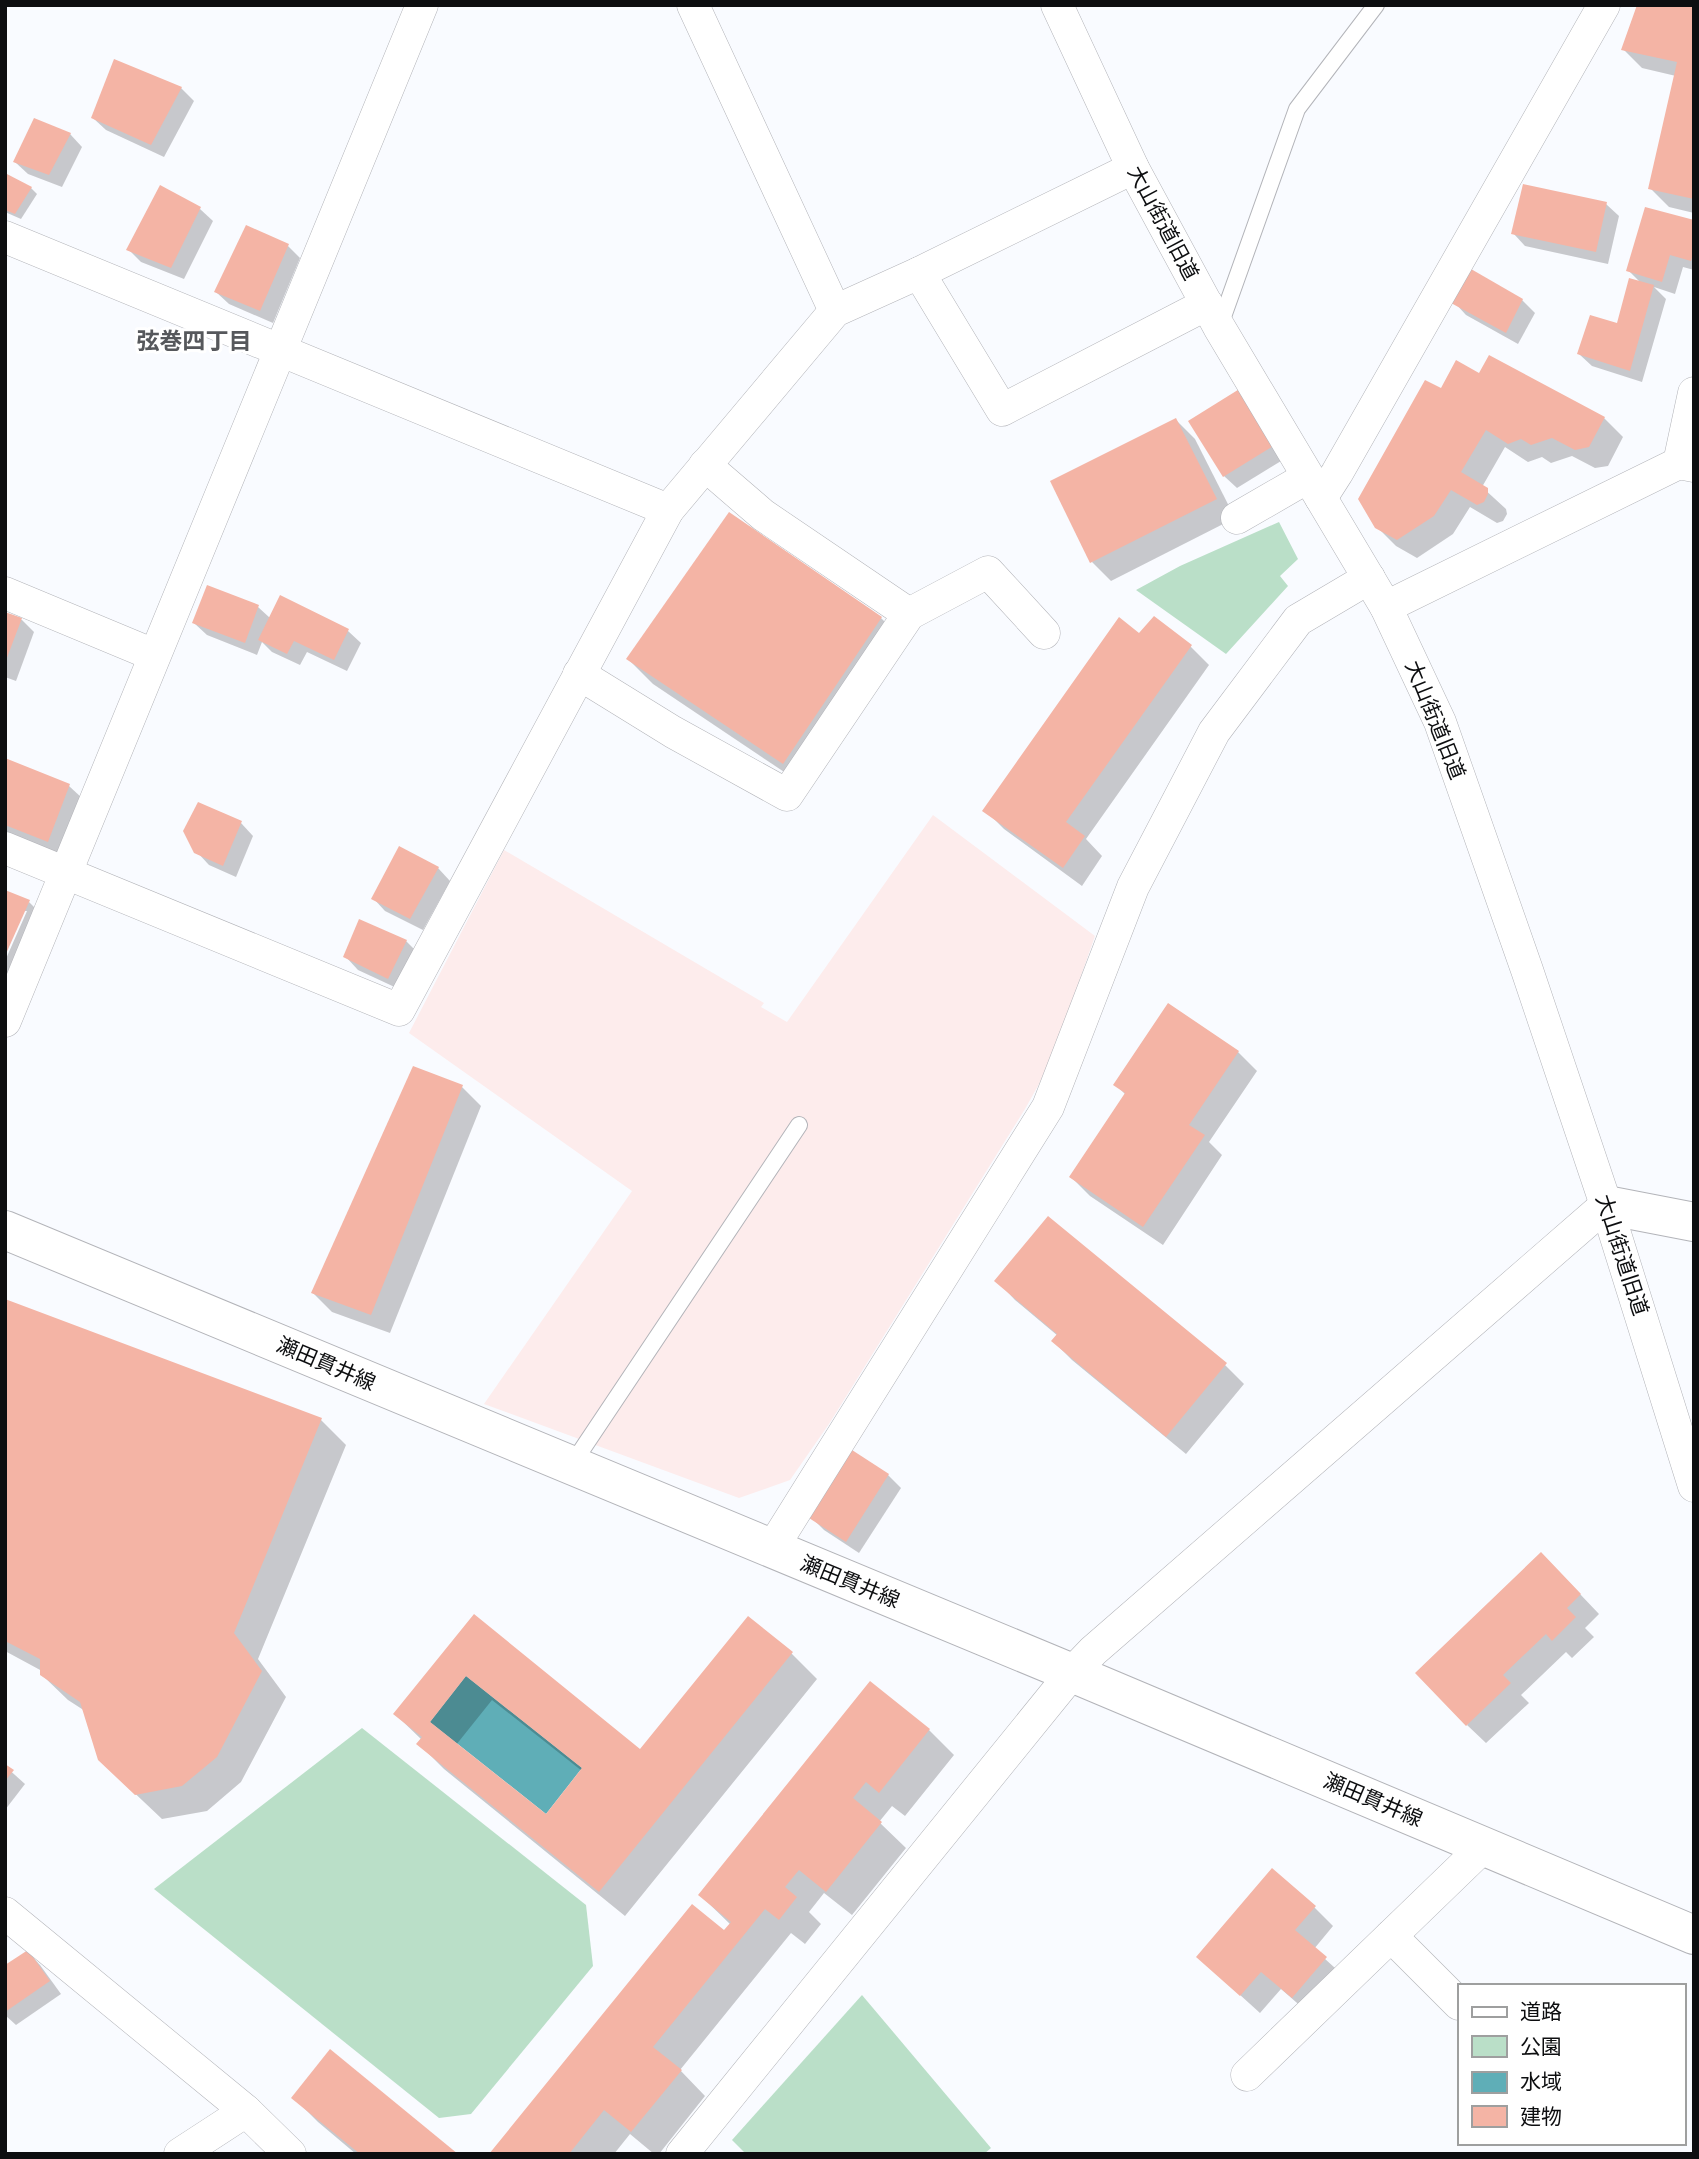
<svg xmlns="http://www.w3.org/2000/svg" width="1699" height="2159" viewBox="0 0 1699 2159" font-family="Bitter,'Noto Sans JP',serif">
<style>
.commercial{fill:#fdecec}
.green{fill:#badfc8}
.water{fill:#5faeb7}
.shadow{fill:#0003;fill-rule:evenodd}
.building{fill:#f4b4a5;fill-rule:evenodd}
.lines{fill:none;stroke-linecap:round;stroke-linejoin:round}
.lane-casing{stroke:#b3b4b9;stroke-width:18}
.street-casing{stroke:#b3b4b9;stroke-width:33}
.secondary-casing{stroke:#b3b4b9;stroke-width:40}
.lane{stroke:#fff;stroke-width:16}
.street{stroke:#fff;stroke-width:32}
.secondary{stroke:#fff;stroke-width:38}
.labels{text-anchor:middle;dominant-baseline:central;stroke-width:6;stroke-linejoin:round;paint-order:stroke}
.street-label{font-size:21px;fill:#0d0e10;stroke:#fff}
.neighbourhood-label{font-size:23px;font-weight:bold;fill:#56585c;stroke:#fff}
</style>
<rect width="100%" height="100%" fill="#f9fbff"/>
<polygon class="commercial" points="933,815 1095,936 1058,1041 1039,1084 1025,1109 829,1424 790,1480 739,1498 484,1404 632,1191 409,1033 504,850 764,1003 761,1007 787,1022"/>
<g class="green">
<polygon points="1279,522 1298,559 1280,576 1288,586 1226,654 1136,590 1180,566"/>
<polygon points="362,1728 586,1905 593,1966 471,2114 439,2118 154,1889"/>
<polygon points="862,1995 991,2148 984,2154 746,2154 732,2140"/>
</g>
<polygon class="water" points="466,1676 582,1768 546,1814 430,1722"/>
<g class="shadow">
<polygon points="1694,5 1694,213 1669,207 1650,188 1676,76 1642,68 1623,49"/>
<polygon points="181,88 194,101 164,157 106,130 93,118"/>
<polygon points="70,134 82,147 62,187 28,174 15,162"/>
<polygon points="5,175 31,188 37,194 21,219 5,212"/>
<polygon points="1606,204 1619,216 1608,264 1525,246 1513,233"/>
<polygon points="200,209 213,221 184,279 141,262 128,249"/>
<polygon points="1694,222 1694,270 1683,267 1675,294 1654,287 1666,299 1642,382 1592,366 1579,354 1618,325 1641,283 1628,270"/>
<polygon points="288,246 300,258 273,323 229,304 216,292"/>
<polygon points="1522,300 1535,313 1518,344 1466,315 1454,302"/>
<polygon points="1480,375 1604,418 1623,437 1608,466 1595,468 1572,456 1551,463 1542,457 1528,462 1505,447 1482,487 1506,509 1507,514 1503,521 1497,523 1470,507 1453,534 1417,558 1396,546 1376,526 1441,391"/>
<polygon points="1241,391 1286,458 1237,488 1224,476"/>
<polygon points="1176,420 1195,439 1235,518 1111,581 1092,562"/>
<polygon points="208,587 258,607 270,618 280,597 348,631 361,643 347,671 307,652 300,665 272,652 262,642 257,655 207,635 194,623"/>
<polygon points="5,614 22,620 34,632 16,681 5,677"/>
<polygon points="881,618 906,643 808,788 653,684 628,659"/>
<polygon points="1140,636 1190,646 1209,665 1086,839 1102,856 1082,886 1004,829 985,810"/>
<polygon points="5,759 69,786 82,798 60,854 5,831"/>
<polygon points="241,823 253,836 236,877 209,865 196,851"/>
<polygon points="438,868 450,881 423,930 385,911 373,898"/>
<polygon points="29,902 54,927 5,1006 5,961 27,911 23,911"/>
<polygon points="406,941 419,954 401,990 358,970 346,957"/>
<polygon points="1238,1052 1257,1071 1209,1142 1222,1155 1163,1245 1090,1196 1071,1177 1126,1095 1116,1085"/>
<polygon points="462,1087 481,1106 390,1333 332,1312 313,1293"/>
<polygon points="997,1281 1225,1365 1244,1384 1186,1454 1072,1360 1053,1341 1058,1336 1015,1300"/>
<polygon points="5,1301 321,1420 346,1445 258,1659 286,1697 241,1782 207,1811 162,1819 125,1784 85,1711 68,1700 42,1675 42,1671 5,1651"/>
<polygon points="852,1452 888,1475 901,1488 859,1553 824,1530 811,1517"/>
<polygon points="1560,1573 1599,1614 1585,1628 1594,1637 1572,1658 1566,1652 1521,1695 1529,1703 1486,1743 1467,1725"/>
<path d="M 474,1617 L 640,1752 L 748,1618 L 792,1654 L 817,1679 L 625,1916 L 444,1769 L 419,1744 L 422,1740 L 395,1714 ZM 492,1700 L 582,1771 L 546,1816 L 456,1745 Z"/>
<polygon points="871,1684 929,1730 954,1755 905,1816 892,1806 879,1822 906,1848 852,1915 824,1893 809,1912 821,1924 805,1944 791,1933 680,2070 705,2096 659,2154 654,2154 630,2134 614,2154 491,2154 731,1925 700,1895"/>
<polygon points="5,1766 25,1784 5,1810"/>
<polygon points="1314,1907 1333,1926 1314,1949 1345,1977 1312,2016 1281,1989 1260,2013 1198,1957"/>
<polygon points="28,1952 40,1965 61,1994 16,2025 5,2015 5,1967"/>
<polygon points="293,2097 455,2154 356,2154 318,2122"/>
</g>
<g class="building">
<polygon points="1637,5 1694,5 1694,199 1648,189 1677,62 1621,50"/>
<polygon points="114,59 182,87 151,145 91,118"/>
<polygon points="34,118 71,133 49,175 13,162"/>
<polygon points="5,173 32,187 15,214 5,210"/>
<polygon points="1523,184 1607,202 1596,252 1511,234"/>
<polygon points="160,185 201,207 171,268 126,250"/>
<polygon points="1645,207 1694,220 1694,251 1691,261 1670,255 1662,282 1626,271"/>
<polygon points="246,225 289,244 260,311 214,292"/>
<polygon points="1471,269 1523,299 1506,333 1451,303"/>
<polygon points="1629,278 1654,285 1630,371 1577,354 1590,315 1617,323"/>
<polygon points="1489,355 1605,417 1589,447 1575,450 1552,438 1531,445 1521,439 1508,444 1486,430 1461,472 1488,488 1488,494 1484,502 1477,505 1451,490 1434,516 1397,540 1375,528 1358,499 1425,380 1441,388 1456,360 1479,373"/>
<polygon points="1241,388 1275,445 1223,477 1188,421"/>
<polygon points="1176,418 1217,499 1090,563 1050,481"/>
<polygon points="729,512 882,617 783,764 626,659"/>
<polygon points="207,585 259,605 245,643 192,623"/>
<polygon points="280,595 349,629 334,660 294,641 287,654 258,640"/>
<polygon points="5,612 22,618 5,663"/>
<polygon points="1154,616 1192,645 1066,822 1085,836 1063,868 982,811 1119,617 1139,633"/>
<polygon points="5,758 70,784 48,842 5,825"/>
<polygon points="198,802 242,821 223,866 194,853 183,831"/>
<polygon points="399,846 439,867 410,919 371,899"/>
<polygon points="5,890 30,900 5,956"/>
<polygon points="359,919 407,940 388,979 343,957"/>
<polygon points="1168,1003 1239,1051 1189,1125 1205,1135 1143,1227 1069,1177 1125,1093 1113,1085"/>
<polygon points="413,1066 463,1085 371,1315 311,1293"/>
<polygon points="1048,1216 1227,1363 1166,1437 1051,1341 1057,1334 994,1281"/>
<polygon points="5,1299 322,1418 234,1633 262,1671 217,1757 182,1786 135,1795 98,1760 80,1702 40,1675 40,1659 5,1641"/>
<polygon points="852,1450 889,1474 846,1542 809,1518"/>
<polygon points="1541,1552 1581,1594 1567,1608 1576,1617 1552,1641 1546,1634 1503,1675 1511,1683 1466,1726 1415,1673"/>
<path d="M 474,1614 L 640,1749 L 748,1616 L 793,1652 L 599,1892 L 416,1744 L 422,1737 L 393,1714 ZM 466,1676 L 582,1768 L 546,1814 L 430,1722 Z"/>
<polygon points="870,1681 930,1729 879,1793 866,1782 853,1798 882,1822 826,1892 799,1870 785,1887 797,1897 779,1920 765,1909 653,2047 682,2070 631,2132 604,2110 569,2154 489,2154 692,1904 724,1930 731,1922 698,1895"/>
<polygon points="5,1764 14,1770 5,1781"/>
<polygon points="1272,1868 1316,1906 1295,1930 1327,1957 1292,1998 1261,1972 1240,1996 1196,1957"/>
<polygon points="28,1950 50,1981 5,2012 5,1965"/>
<polygon points="330,2049 458,2154 360,2154 291,2098"/>
</g>
<g class="lines">
<g class="lane-casing">
<g id="lane">
<polyline points="1220,325 1297,109 1376,5"/>
<polyline points="571,1466 799,1125"/>
</g>
</g>
<g class="street-casing">
<g id="street">
<polyline points="693,5 835,311"/>
<polyline points="1057,5 1133,168 1219,327 1386,607 1440,722 1527,970 1606,1205 1694,1486"/>
<polyline points="5,237 668,510"/>
<polyline points="919,273 1002,410 1207,304"/>
<polyline points="1679,463 1694,393"/>
<polyline points="705,465 763,515 909,614"/>
<polyline points="1321,498 1337,473 1604,5"/>
<polyline points="1237,518 1308,477"/>
<polyline points="5,593 154,655"/>
<polyline points="1386,607 1679,463 1694,466"/>
<polyline points="579,674 673,732 787,795 909,614 988,572 1044,633"/>
<polyline points="5,848 399,1010 668,510 835,311 919,273 1133,168"/>
<polyline points="5,1021 422,5"/>
<polyline points="771,1550 1048,1107 1133,887 1214,732 1298,620 1369,578"/>
<polyline points="5,1913 246,2111 290,2154"/>
<polyline points="1391,1936 1459,2004"/>
<polyline points="1247,2075 1483,1847"/>
<polyline points="180,2154 246,2111"/>
<polyline points="682,2154 1072,1673 1093,1651 1606,1205"/>
</g>
</g>
<g class="secondary-casing">
<g id="secondary">
<polyline points="1606,1205 1694,1222"/>
<polyline points="5,1230 1072,1673 1694,1935"/>
</g>
</g>
<use href="#lane" class="lane"/>
<use href="#street" class="street"/>
<use href="#secondary" class="secondary"/>
</g>
<g class="labels">
<g class="street-label">
<text transform="translate(1163 223) rotate(62)">大山街道旧道</text>
<text transform="translate(1435 720) rotate(68)">大山街道旧道</text>
<text transform="translate(1622 1255) rotate(72)">大山街道旧道</text>
<text transform="translate(326 1364) rotate(23)">瀬田貫井線</text>
<text transform="translate(850 1582) rotate(22)">瀬田貫井線</text>
<text transform="translate(1373 1800) rotate(23)">瀬田貫井線</text>
</g>
<g class="neighbourhood-label">
<text x="194" y="341">弦巻四丁目</text>
</g>
</g>
<rect width="1699" height="2159" fill="none" stroke="#0d0e10" stroke-width="14"/>
<rect x="1458" y="1984" width="228" height="161" fill="#ffffff" stroke="#9e9f9f" stroke-width="2"/>
<rect x="1472" y="2007" width="35" height="10" fill="#ffffff" stroke="#9e9f9f" stroke-width="2"/>
<text x="1520" y="2019" font-size="21" fill="#0d0e10">道路</text>
<rect x="1472" y="2036" width="35" height="21" fill="#badfc8" stroke="#9e9f9f" stroke-width="2"/>
<text x="1520" y="2054" font-size="21" fill="#0d0e10">公園</text>
<rect x="1472" y="2072" width="35" height="21" fill="#5faeb7" stroke="#9e9f9f" stroke-width="2"/>
<text x="1520" y="2089" font-size="21" fill="#0d0e10">水域</text>
<rect x="1472" y="2106" width="35" height="21" fill="#f4b4a5" stroke="#9e9f9f" stroke-width="2"/>
<text x="1520" y="2124" font-size="21" fill="#0d0e10">建物</text>
</svg>
